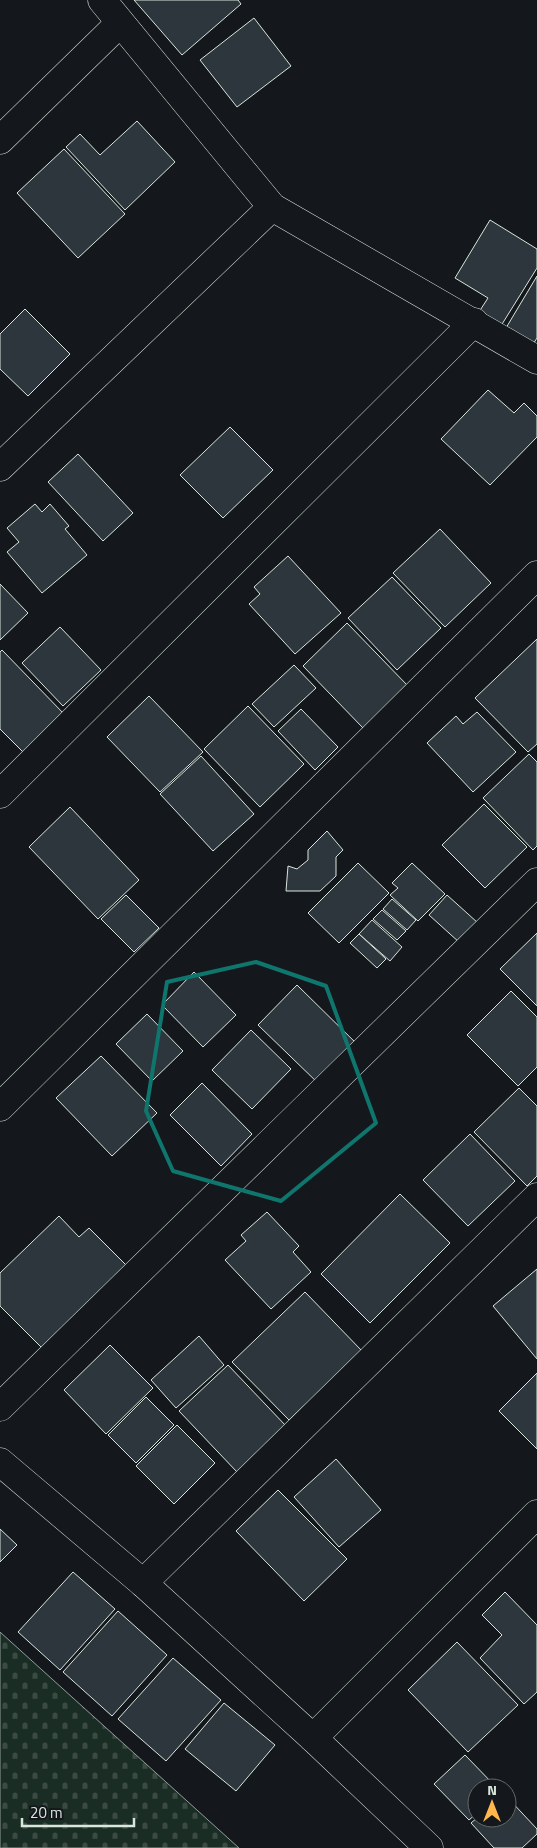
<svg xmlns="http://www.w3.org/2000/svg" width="537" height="1848" viewBox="0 0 537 1848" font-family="'Titillium Web',sans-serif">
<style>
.cemetery{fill:url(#cemetery-stones);stroke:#939e99}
.building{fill:#2c363c;stroke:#d8e6dc}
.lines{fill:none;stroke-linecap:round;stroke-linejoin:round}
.street-casing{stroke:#d8e6dc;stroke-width:29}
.street{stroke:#14181c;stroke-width:28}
.marked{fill:none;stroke:#0f766e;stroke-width:4;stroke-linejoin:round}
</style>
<defs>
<pattern id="cemetery-stones" width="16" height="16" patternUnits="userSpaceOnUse" patternTransform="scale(1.25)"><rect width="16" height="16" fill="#1a2d24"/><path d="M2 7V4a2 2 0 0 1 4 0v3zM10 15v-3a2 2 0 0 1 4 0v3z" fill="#3b4b43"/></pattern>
</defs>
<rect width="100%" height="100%" fill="#14181c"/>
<polygon class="cemetery" points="0,1632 239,1848 0,1848"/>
<g class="building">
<polygon points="134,0 238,0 241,4 182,55"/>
<polygon points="254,18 291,66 237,107 200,60"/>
<polygon points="137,121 175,162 125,210 66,147 80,134 100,155"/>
<polygon points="64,149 125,214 78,258 17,193"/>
<polygon points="490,220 537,249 537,268 499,329 477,315 488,298 455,278"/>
<polygon points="537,276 537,338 530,349 503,333"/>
<polygon points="25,309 70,354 28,396 0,369 0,334"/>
<polygon points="488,390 514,413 524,403 537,416 537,437 490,485 441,439"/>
<polygon points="230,427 273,470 223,518 180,475"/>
<polygon points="78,454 133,513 103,541 48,482"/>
<polygon points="35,504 42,512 50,504 69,526 65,529 87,555 42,593 7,552 19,542 7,528"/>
<polygon points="440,529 491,583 445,627 393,573"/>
<polygon points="288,556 341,613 295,654 249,604 260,594 254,587"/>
<polygon points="392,577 441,628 397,670 348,618"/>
<polygon points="0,584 28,613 0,640"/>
<polygon points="347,623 408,686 364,729 303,666"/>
<polygon points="60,627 101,670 63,706 22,663"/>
<polygon points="537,639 537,744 528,752 475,698"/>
<polygon points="2,650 64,714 24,753 0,729 0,652"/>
<polygon points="294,665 316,688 274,727 252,704"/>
<polygon points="149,696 203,752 160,792 107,737"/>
<polygon points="248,706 304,764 260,807 204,749"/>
<polygon points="301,709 338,747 315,770 278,731"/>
<polygon points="477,712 516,752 473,792 427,743 456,716 463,724"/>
<polygon points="529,754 537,762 537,846 533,850 483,798"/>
<polygon points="201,756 254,814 213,851 160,794"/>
<polygon points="484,804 527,847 485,888 442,845"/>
<polygon points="70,807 139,880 98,919 29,847"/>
<polygon points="327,831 343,850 336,857 336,876 320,891 286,891 288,866 297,869 308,860 308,850"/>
<polygon points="358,863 389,893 339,943 308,913"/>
<polygon points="412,863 445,894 418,921 390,895 398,888 392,883"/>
<polygon points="126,895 159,928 134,952 101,919"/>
<polygon points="447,895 478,923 460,943 429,915"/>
<polygon points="392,899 416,920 407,930 383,909"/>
<polygon points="382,910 406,931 397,940 373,919"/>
<polygon points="372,920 402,947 390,961 359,934"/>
<polygon points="537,933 537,1006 500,969"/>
<polygon points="359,934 386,959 377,968 350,943"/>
<polygon points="194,972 236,1015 203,1047 162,1005"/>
<polygon points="297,985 360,1047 321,1086 258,1025"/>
<polygon points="511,991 537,1017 537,1067 518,1086 467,1035"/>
<polygon points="147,1014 183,1051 152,1081 116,1044"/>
<polygon points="251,1030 291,1069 252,1109 212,1070"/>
<polygon points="101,1056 157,1113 112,1156 56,1098"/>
<polygon points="202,1083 252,1134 221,1166 170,1115"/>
<polygon points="519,1088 537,1106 537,1176 527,1186 474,1132"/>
<polygon points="470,1134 515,1181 468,1226 423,1180"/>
<polygon points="400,1194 450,1243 370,1323 321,1274"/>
<polygon points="267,1212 299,1246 293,1252 311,1272 271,1309 225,1260 246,1241 241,1235"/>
<polygon points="59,1216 79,1237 89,1228 126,1265 42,1348 0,1306 0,1273"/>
<polygon points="537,1269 537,1359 493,1306"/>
<polygon points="305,1292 362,1351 289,1420 232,1362"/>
<polygon points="199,1336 224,1365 176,1408 151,1380"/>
<polygon points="110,1345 153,1388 106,1434 64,1390"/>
<polygon points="228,1365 286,1426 237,1472 179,1411"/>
<polygon points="537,1373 537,1449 499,1411"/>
<polygon points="146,1397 174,1425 136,1463 108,1435"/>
<polygon points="177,1425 215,1463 174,1504 136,1466"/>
<polygon points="336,1459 381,1510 339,1547 294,1497"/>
<polygon points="278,1490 347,1559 304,1601 236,1531"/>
<polygon points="0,1529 17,1545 0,1562"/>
<polygon points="73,1572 115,1609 60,1670 18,1632"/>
<polygon points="505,1592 537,1625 537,1692 524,1704 480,1658 502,1635 482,1615"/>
<polygon points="118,1611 167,1655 112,1716 63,1672"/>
<polygon points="457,1642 518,1705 468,1752 408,1690"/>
<polygon points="173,1658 221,1700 166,1761 118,1719"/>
<polygon points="224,1703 275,1745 236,1791 185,1749"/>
<polygon points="465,1755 497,1788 477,1788 477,1813 469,1820 434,1784"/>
<polygon points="507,1797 537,1829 537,1834 522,1848 494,1848 471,1823 477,1818 507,1818"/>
</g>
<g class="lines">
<g class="street-casing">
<g id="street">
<polyline points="102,0 272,207 537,360"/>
<polyline points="0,140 120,23"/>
<polyline points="0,467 272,207"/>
<polyline points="0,794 474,322"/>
<polyline points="0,1107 537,575"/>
<polyline points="0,1407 537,882"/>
<polyline points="0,1462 143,1583 313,1738 429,1848"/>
<polyline points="143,1583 537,1197"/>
<polyline points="313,1738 537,1514"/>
</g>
</g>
<use href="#street" class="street"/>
</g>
<path class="marked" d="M 256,962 L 326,986 L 376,1123 L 281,1201 L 173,1171 L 146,1111 L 167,982 Z"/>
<g transform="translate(492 1803)"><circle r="24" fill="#14181c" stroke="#626a69"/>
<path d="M0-4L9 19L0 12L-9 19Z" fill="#ffb74d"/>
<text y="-8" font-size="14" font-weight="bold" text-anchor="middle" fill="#d8e6dc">N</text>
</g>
<path d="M22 1818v8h112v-8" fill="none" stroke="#d8e6dc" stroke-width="2.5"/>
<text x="30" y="1818" font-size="15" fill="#d8e6dc" stroke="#14181c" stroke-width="4" paint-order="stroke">20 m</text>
</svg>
